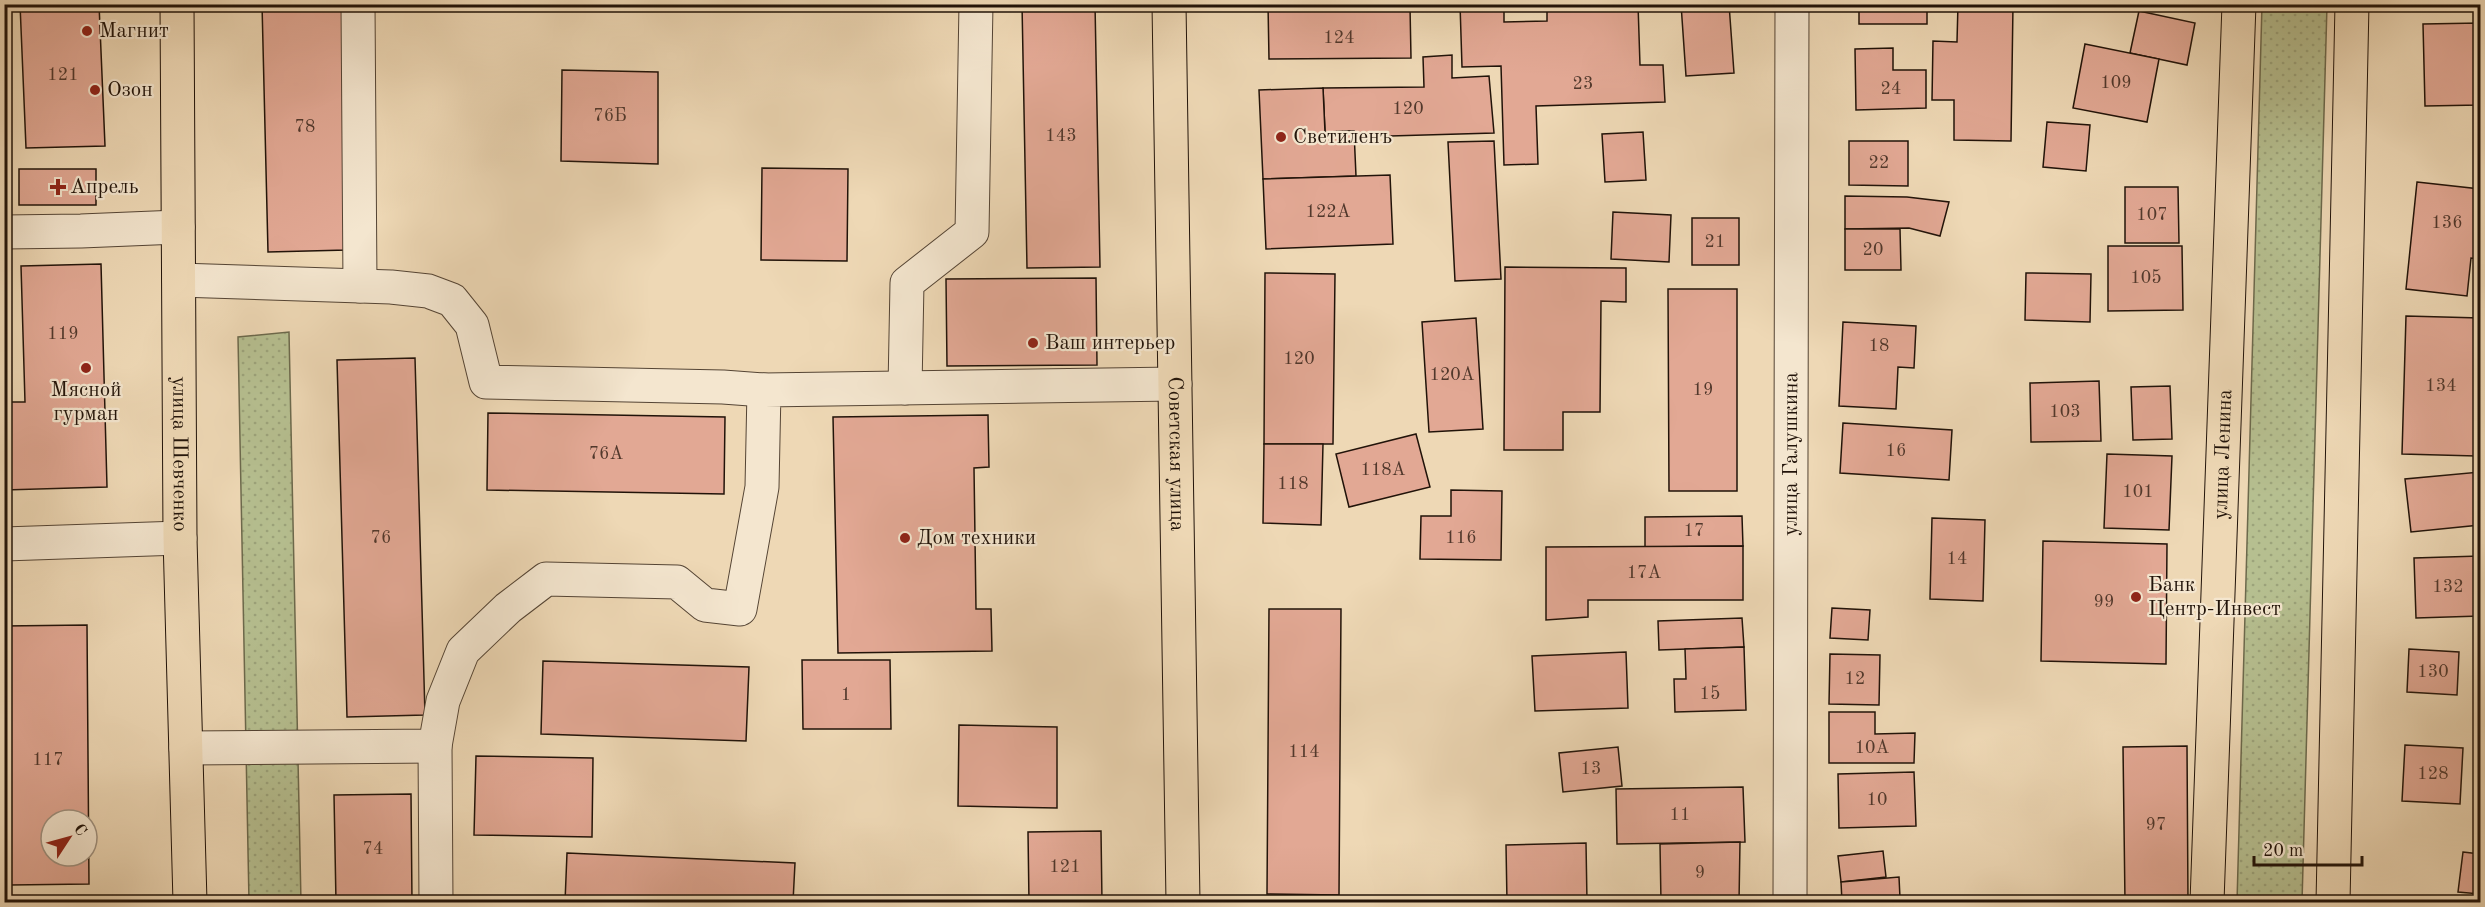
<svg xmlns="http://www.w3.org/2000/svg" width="2485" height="907" viewBox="0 0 2485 907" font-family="'Old Standard TT',serif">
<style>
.grass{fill:url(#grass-dots);stroke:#6c694c;stroke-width:1.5}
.building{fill:#e2a894;stroke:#211309;stroke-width:1.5;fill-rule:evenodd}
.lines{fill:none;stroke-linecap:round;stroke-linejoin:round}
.minor-casing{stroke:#544434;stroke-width:35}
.major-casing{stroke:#211309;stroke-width:35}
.minor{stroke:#f4e6cf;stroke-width:33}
.major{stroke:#eed8b5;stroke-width:33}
.poi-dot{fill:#8f2418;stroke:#f4e6cf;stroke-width:2}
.labels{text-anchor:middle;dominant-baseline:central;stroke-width:4.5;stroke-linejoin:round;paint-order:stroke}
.number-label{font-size:18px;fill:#51382c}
.poi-label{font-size:21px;fill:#211309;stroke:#f4e6cf;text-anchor:start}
.street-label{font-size:21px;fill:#211309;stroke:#f4e6cf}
</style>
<defs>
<pattern id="grass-dots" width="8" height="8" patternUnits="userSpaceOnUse" patternTransform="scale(1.5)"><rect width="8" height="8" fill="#b6bf90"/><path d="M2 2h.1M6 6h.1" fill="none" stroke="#9ca37b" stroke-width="1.8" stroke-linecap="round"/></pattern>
</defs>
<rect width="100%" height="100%" fill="#eed8b5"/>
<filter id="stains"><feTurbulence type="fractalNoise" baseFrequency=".00333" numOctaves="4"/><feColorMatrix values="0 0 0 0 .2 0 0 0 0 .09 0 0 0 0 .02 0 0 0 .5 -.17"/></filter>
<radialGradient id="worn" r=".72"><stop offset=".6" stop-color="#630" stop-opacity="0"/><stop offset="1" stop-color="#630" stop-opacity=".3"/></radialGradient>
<g class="grass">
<polygon points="2262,5 2327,5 2302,902 2237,902"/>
<polygon points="289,332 301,902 249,902 238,337"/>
</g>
<g class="building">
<polygon points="20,4 99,4 105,146 26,148"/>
<polygon points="262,4 342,4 347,250 268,252"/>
<polygon points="1022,4 1095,4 1100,267 1027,268"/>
<polygon points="1268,4 1437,4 1437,6 1410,7 1411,58 1269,59"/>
<polygon points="1460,4 1504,4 1504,22 1547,21 1547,4 1638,4 1640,65 1663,65 1665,102 1536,106 1538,164 1504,165 1501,66 1462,67"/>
<polygon points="1681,4 1729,4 1734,73 1686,76"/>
<rect x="1859" y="4" width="68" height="20"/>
<polygon points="1958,4 2013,5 2011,141 1954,140 1954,100 1932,100 1933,41 1957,42"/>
<polygon points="2139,11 2195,23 2187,65 2130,53"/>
<polygon points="2480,23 2480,105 2425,106 2423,24"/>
<polygon points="2085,44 2159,59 2147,122 2073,108"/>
<polygon points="1893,48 1893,70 1926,70 1926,108 1856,110 1855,49"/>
<polygon points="1452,55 1452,78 1489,76 1494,133 1355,137 1354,131 1325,132 1323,88 1424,87 1423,57"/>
<polygon points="562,70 658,72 658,164 561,161"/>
<polygon points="1323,88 1325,132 1354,131 1356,176 1263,179 1259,90"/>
<polygon points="2047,122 2090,125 2086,171 2043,167"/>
<polygon points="1643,132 1646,180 1605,182 1602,134"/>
<polygon points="1494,141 1501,279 1455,281 1448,142"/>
<polygon points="1849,141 1908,141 1908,186 1849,185"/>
<polygon points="762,168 848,169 847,261 761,260"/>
<rect x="19" y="169" width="77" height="36"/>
<polygon points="1390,175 1393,244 1266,249 1263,179"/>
<polygon points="2417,182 2480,189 2480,259 2471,258 2467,296 2406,289"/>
<polygon points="2125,187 2178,187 2179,243 2125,243"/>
<polygon points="1845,196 1907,197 1949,202 1940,236 1909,228 1845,229"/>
<polygon points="1613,212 1671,215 1669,262 1611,259"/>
<rect x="1692" y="218" width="47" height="47"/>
<polygon points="1845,229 1900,229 1901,270 1845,270"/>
<polygon points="2108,246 2182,246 2183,310 2108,311"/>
<polygon points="101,264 107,487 4,490 4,402 25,402 21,266"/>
<polygon points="1505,267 1626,268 1626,302 1601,301 1600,412 1563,412 1563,450 1504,450"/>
<polygon points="1265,273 1335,274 1333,444 1264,444"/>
<polygon points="2026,273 2091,274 2090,322 2025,320"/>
<polygon points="1096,278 1097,365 947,366 946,279"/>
<polygon points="1668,289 1737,289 1737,491 1669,491"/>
<polygon points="2406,316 2480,318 2476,456 2402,454"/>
<polygon points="1476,318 1483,429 1429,432 1422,322"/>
<polygon points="1843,322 1916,326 1914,368 1898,367 1896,409 1839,406"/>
<polygon points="415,358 425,715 347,717 337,360"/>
<polygon points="2099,381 2101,441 2031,442 2030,383"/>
<polygon points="2170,386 2172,439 2133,440 2131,387"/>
<polygon points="488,413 725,417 724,494 487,490"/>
<polygon points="988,415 989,467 974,468 976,609 991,609 992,651 838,653 833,417"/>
<polygon points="1843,423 1952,430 1949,480 1840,473"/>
<polygon points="1416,434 1430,487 1349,507 1336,454"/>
<polygon points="1264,444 1323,444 1321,525 1263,523"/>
<polygon points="2107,454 2172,456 2169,530 2104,528"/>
<polygon points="2480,472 2480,525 2411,532 2405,479"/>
<polygon points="1451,490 1502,491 1501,560 1420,559 1421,516 1451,516"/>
<polygon points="1742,516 1743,546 1645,547 1645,517"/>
<polygon points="1932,518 1985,520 1983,601 1930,599"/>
<polygon points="2043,541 2167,544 2166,664 2041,661"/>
<polygon points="1743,546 1743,600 1588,600 1588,617 1546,620 1546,547"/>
<polygon points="2480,556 2480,616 2416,618 2414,558"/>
<polygon points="1832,608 1870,610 1868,640 1830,638"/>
<polygon points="1269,609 1341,609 1339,895 1267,894"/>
<polygon points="1742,618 1744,647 1659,650 1658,621"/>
<path d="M 87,625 L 89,884 L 10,885 L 8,700 L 4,700 L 4,626 ZM 51,820 L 87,820 L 87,856 L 51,856 Z"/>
<polygon points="1744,647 1746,710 1675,712 1674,679 1686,679 1685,649"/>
<polygon points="2409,649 2459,652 2457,695 2407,692"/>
<polygon points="1626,652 1628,708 1535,711 1532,656"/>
<polygon points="1830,654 1880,655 1879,705 1829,704"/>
<polygon points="802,660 890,660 891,729 803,729"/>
<polygon points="543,661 749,667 746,741 541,734"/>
<polygon points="1829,712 1875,712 1875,734 1915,733 1914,763 1829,763"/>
<polygon points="959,725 1057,727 1057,808 958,806"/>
<polygon points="2405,745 2463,748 2460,804 2402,801"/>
<polygon points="2187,746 2188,902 2125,902 2123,747"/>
<polygon points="1618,747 1622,786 1563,792 1559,753"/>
<polygon points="476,756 593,758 592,837 474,835"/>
<polygon points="1914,772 1916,826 1839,828 1838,774"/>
<polygon points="1743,787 1745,842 1617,844 1616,789"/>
<polygon points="411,794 412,902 336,902 334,795"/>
<polygon points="1101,831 1102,902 1029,902 1028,832"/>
<polygon points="1740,842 1739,902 1661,902 1660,844"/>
<polygon points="1586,843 1587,902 1507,902 1506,845"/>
<polygon points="1883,851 1886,877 1841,882 1838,856"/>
<polygon points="2463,852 2480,854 2480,894 2458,892"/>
<polygon points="567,853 795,863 793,902 565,902"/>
<polygon points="1899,877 1900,898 1923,896 1923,902 1842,902 1841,882"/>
</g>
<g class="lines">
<g class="minor-casing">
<g id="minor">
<polyline points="358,4 360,286"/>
<polyline points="4,232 81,231 178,227"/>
<polyline points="179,280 391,287 428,291 452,300 472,325 486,382 723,387 764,390"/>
<polyline points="905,388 907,283 972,232 976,4"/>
<polyline points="4,544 180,538"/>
<polyline points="435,746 436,902"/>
<polyline points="186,748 435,746 443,701 463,651 508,608 546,579 677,582 705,605 740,609 762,487 764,390 1175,384"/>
<path id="s1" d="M 1790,902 L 1792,4"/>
</g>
</g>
<g class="major-casing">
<g id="major">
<path id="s2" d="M 177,4 L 180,538 L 190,902"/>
<path id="s3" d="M 1169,4 L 1183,902"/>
<path id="s4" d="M 2207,902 L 2239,4"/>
<polyline points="2333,902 2352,4"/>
</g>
</g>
<use href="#minor" class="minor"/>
<use href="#major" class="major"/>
</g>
<g class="poi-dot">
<circle cx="87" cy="31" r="6"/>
<circle cx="95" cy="90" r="6"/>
<circle cx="1281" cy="137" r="6"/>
<path d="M55 178h6v6h6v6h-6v6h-6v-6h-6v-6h6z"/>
<circle cx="1033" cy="343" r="6"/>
<circle cx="86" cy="368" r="6"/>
<circle cx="905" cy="538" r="6"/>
<circle cx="2136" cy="597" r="6"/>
</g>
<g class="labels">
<g class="number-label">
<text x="1339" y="38">124</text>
<text x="63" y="75">121</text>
<text x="2116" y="83">109</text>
<text x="1583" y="84">23</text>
<text x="1891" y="89">24</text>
<text x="1408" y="109">120</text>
<text x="610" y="116">76Б</text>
<text x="305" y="127">78</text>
<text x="1061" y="136">143</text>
<text x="1879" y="163">22</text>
<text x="1328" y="212">122А</text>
<text x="2152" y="215">107</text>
<text x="2447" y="223">136</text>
<text x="1715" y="242">21</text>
<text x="1873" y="250">20</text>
<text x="2146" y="278">105</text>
<text x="63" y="334">119</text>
<text x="1879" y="346">18</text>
<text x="1299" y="359">120</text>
<text x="1452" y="375">120А</text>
<text x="2441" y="386">134</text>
<text x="1703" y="390">19</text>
<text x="2065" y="412">103</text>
<text x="1896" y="451">16</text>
<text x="606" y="454">76А</text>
<text x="1383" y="470">118А</text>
<text x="1293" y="484">118</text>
<text x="2138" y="492">101</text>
<text x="1694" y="531">17</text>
<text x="381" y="538">76</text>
<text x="1461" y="538">116</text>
<text x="1957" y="559">14</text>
<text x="1644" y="573">17А</text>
<text x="2448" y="587">132</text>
<text x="2104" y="602">99</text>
<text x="2433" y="672">130</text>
<text x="1855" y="679">12</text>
<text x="1710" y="694">15</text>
<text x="846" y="695">1</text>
<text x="1872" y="748">10А</text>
<text x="1304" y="752">114</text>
<text x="48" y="760">117</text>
<text x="1591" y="769">13</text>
<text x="2433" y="774">128</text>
<text x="1877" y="800">10</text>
<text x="1680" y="815">11</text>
<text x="2156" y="825">97</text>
<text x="373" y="849">74</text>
<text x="1065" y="867">121</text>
<text x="1700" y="873">9</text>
</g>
<g class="poi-label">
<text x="99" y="31">Магнит</text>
<text x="107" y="90">Озон</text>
<text x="1293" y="137">Светиленъ</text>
<text x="70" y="187">Апрель</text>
<text x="1045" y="343">Ваш интерьер</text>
<text x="86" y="390" text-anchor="middle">Мясной<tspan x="86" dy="24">гурман</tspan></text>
<text x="917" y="538">Дом техники</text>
<text x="2148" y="585">Банк<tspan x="2148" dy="24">Центр-Инвест</tspan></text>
</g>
<g class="street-label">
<text stroke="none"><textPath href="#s3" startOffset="450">Советская улица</textPath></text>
<text stroke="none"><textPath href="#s2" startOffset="450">улица Шевченко</textPath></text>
<text stroke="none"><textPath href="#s1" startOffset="448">улица Галушкина</textPath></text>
<text stroke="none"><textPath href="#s4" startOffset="448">улица Ленина</textPath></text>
</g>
</g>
<rect width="2485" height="907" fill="none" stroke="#eed8b5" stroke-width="24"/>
<rect x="6" y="6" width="2473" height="895" fill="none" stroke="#211309" stroke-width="3"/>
<rect x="12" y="12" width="2461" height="883" fill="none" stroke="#211309" stroke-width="1.5"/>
<g transform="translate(69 838) rotate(54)"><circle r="28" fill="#f4e6cf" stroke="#a09280" stroke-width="1.5"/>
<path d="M0-4.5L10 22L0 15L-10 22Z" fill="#8f2418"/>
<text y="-9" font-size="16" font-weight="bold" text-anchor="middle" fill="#211309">С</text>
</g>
<path d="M2254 856v9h108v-9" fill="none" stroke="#211309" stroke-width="3"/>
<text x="2263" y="856" font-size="18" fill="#211309" stroke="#f4e6cf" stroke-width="4.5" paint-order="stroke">20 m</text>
<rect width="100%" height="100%" filter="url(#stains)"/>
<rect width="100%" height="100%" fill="url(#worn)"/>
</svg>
